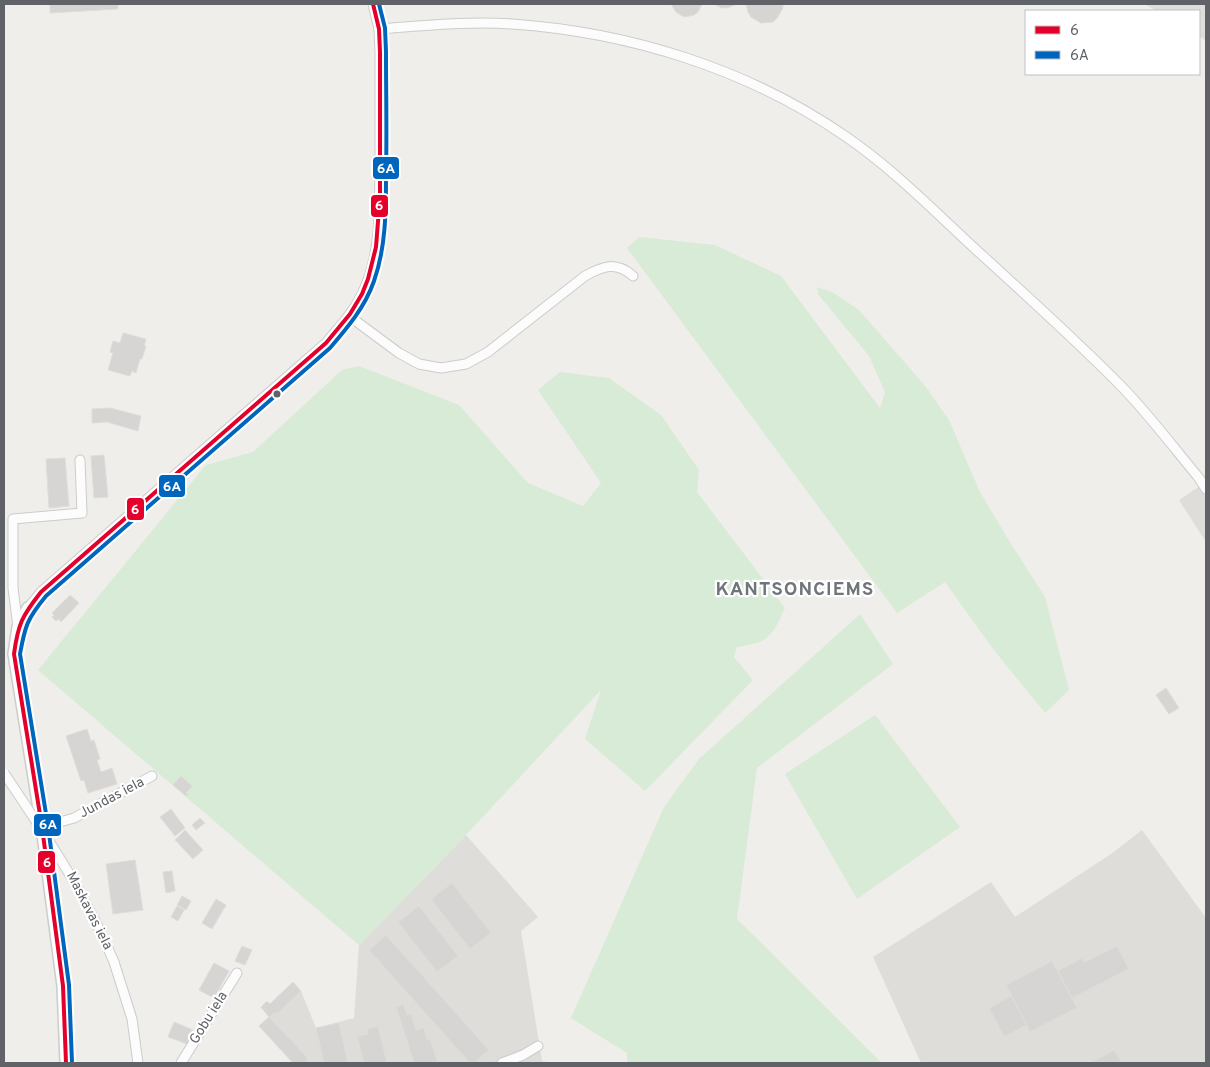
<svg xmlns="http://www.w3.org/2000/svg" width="1210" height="1067" viewBox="0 0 1210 1067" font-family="Overpass,sans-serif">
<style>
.industrial{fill:#dfddda}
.green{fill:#d8ebd6}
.building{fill:#d6d5d3;stroke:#deddd9}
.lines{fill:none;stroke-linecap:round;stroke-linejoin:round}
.minor-casing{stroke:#cbcccc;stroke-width:11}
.tertiary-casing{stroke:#cbcccc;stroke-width:14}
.minor{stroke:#fdfcfc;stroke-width:9}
.tertiary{stroke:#fdfcfc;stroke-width:11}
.minor-bridge-casing{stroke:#cbcccc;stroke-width:11;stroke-linecap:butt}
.minor-bridge{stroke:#fdfcfc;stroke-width:9}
.bus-1-casing{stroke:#fff;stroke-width:8}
.bus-2-casing{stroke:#fff;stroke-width:8}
.bus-1{stroke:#e4002b;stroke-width:4}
.bus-2{stroke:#0065bd;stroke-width:4}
.bus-dot{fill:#5f6368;stroke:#fff;stroke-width:2}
.labels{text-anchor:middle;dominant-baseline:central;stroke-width:4.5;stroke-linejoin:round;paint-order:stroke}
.street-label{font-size:14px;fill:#5f6368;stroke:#fff}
.district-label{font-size:19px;font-weight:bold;letter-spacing:1px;fill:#70757a;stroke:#fff}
.line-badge{stroke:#fff;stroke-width:2}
.badge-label{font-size:14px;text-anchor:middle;font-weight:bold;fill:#fff}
</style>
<rect width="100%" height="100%" fill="#efeeea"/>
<g class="industrial">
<polygon points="1144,4 1206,4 1206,41 1199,36 1199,11 1157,11"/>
<polygon points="1206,482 1206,542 1179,500"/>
<polygon points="1142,830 1206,918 1206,1063 921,1063 873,957 991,882 1015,917 1111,854"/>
<polygon points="466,835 538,917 521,931 542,1061 554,1063 293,1063 259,1026 269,1017 261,1007 267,1001 270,1004 293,982 301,991 316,1028 354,1018 359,945"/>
</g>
<g class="green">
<polygon points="639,237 715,245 781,276 880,408 885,392 869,356 818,294 817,287 832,292 859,310 926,387 949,420 980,492 1008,539 1045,597 1069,690 1045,713 993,649 945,582 897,613 627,248"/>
<path d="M 359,366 L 459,405 L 528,483 L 583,506 L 601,483 L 538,390 L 560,372 L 609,378 L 661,415 L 699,470 L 697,492 L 785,608 C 772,637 769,642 737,647 L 734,657 L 753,680 L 645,791 L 585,739 L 601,690 L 466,835 L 359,945 L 38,670 L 206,465 L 253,452 L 342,370 Z"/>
<polygon points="860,614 893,664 757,768 737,919 882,1063 627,1063 627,1053 571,1018 664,807 699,759"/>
<polygon points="875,715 960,827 857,899 785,774"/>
</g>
<g class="building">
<polygon points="50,4 118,4 118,9 50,13"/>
<polygon points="671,4 702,4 698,12 694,15 684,17 676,12"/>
<polygon points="714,4 737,4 727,8 722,8"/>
<polygon points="746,4 783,4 783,8 777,18 773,22 761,23 751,17 748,12"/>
<polygon points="123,333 146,339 144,346 146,346 142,359 140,359 136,373 132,371 130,376 108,370 113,353 110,352 113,341 120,343"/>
<polygon points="110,408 141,416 138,431 107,422 92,423 92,409"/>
<polygon points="104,455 108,497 94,498 91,456"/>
<polygon points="65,458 69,506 49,508 46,459"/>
<polygon points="70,595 79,603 61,622 59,619 56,621 52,617 54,615 52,613"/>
<polygon points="1166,688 1179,708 1169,714 1156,695"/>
<polygon points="87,729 91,741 94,740 100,759 97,760 101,772 112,768 117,784 88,793 84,780 81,781 66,736"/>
<polygon points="181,776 192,786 186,793 188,794 186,796 173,785"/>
<polygon points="171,809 185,828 175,836 160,817"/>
<polygon points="200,818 205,823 196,830 192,825"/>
<polygon points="185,830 203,850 193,859 175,840"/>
<polygon points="135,860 143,910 113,914 106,864"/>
<polygon points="172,871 175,891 166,893 163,872"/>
<polygon points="452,883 491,933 470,949 431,899"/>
<polygon points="182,896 191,901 186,910 177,905"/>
<polygon points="216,899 226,905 212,929 202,923"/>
<polygon points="177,906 184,910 178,921 171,917"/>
<polygon points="419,906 458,956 437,972 398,922"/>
<polygon points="386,935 489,1050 474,1063 470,1063 369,950"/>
<polygon points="242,946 252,950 245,965 235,961"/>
<polygon points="1117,946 1129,969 1072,998 1058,971 1082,958 1084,962"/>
<polygon points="1052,961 1077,1008 1030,1032 1006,985"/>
<polygon points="214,963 229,971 214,998 199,990"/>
<polygon points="293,982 301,991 278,1013 276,1012 269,1017 261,1007 267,1001 270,1004"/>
<polygon points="1011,996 1027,1025 1004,1037 989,1008"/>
<polygon points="403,1004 407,1015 411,1014 416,1030 424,1028 427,1040 430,1039 438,1063 414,1063 396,1007"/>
<polygon points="269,1017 307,1057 308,1063 293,1063 259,1026"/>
<polygon points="174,1022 193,1030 187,1044 168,1037"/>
<polygon points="339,1023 348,1063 324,1063 316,1028"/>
<polygon points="378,1026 387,1063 364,1063 357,1036 368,1034 367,1029"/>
<polygon points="1114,1050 1122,1063 1089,1063 1105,1055"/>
</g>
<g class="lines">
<g class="minor-casing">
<g id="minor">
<path d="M 379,29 C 423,26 468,21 512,24 C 629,32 748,69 845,136 C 895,170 938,215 983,256 C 1030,299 1078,342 1123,388 C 1150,416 1174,448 1199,478 L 1206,489"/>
<path d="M 349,316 L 399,353 L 419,364 L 441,368 L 466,364 L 488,352 L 585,276 C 603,266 616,261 633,276"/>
<path d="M 28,608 L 41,592 L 326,343 C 339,327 353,313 362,294 C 382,254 379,207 380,163 C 380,126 380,89 380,52 L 379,29 L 373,4"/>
<polyline points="18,627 13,588 13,519 82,513 80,460"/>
<polyline points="42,827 74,818 152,776"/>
<polyline points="114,962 132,1019 138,1063"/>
<polyline points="181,1063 237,973"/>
<polyline points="502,1063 523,1055 538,1046"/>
</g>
</g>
<g class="tertiary-casing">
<polyline id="tertiary" points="28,608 18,627 14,654 42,827 63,986 66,1063"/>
</g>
<use href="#minor" class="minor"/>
<use href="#tertiary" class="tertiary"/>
<g class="minor-bridge-casing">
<path id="minor-bridge" d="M 4,773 C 46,836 85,892 114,962"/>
</g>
<use href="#minor-bridge" class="minor-bridge"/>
<g class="bus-1-casing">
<path id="bus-1" d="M 66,1063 L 63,986 L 42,827 L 14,654 C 18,624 22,616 41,592 L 326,343 L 350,314 L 362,294 L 368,279 L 376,247 L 380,196 L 380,52 L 379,29 L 373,4"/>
</g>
<g class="bus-2-casing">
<path id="bus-2" d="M 72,1063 L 69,985 L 48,826 L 20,654 C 25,626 27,619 46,596 L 330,348 C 348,327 365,307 374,281 C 386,247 386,210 386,175 C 387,134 386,93 386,52 L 385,28 L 379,4"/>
</g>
<use href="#bus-1" class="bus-1"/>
<use href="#bus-2" class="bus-2"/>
</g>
<circle class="bus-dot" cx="277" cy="394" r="4.5"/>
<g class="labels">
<g class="street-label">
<text transform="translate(112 798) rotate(-28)">Jundas iela</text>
<text transform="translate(89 911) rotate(63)">Maskavas iela</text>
<text transform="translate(209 1018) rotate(-58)">Gobu iela</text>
</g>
<g class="district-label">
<text x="795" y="590">KANTSONCIEMS</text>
</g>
</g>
<g class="line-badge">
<rect x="372" y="156" width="28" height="24" rx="5" fill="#0065bd"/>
<rect x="370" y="194" width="19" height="24" rx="5" fill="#e4002b"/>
<rect x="158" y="474" width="28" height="24" rx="5" fill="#0065bd"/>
<rect x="126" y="497" width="19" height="24" rx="5" fill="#e4002b"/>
<rect x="33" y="813" width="29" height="24" rx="5" fill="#0065bd"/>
<rect x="37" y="850" width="19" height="24" rx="5" fill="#e4002b"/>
</g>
<g class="badge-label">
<text x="386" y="173">6A</text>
<text x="379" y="210">6</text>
<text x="172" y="491">6A</text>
<text x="135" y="514">6</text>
<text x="48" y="829">6A</text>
<text x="47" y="867">6</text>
</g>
<rect width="1210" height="1067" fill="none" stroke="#5f6368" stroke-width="10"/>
<rect x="1025" y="10" width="175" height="65" fill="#ffffff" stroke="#bfc1c3"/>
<rect x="1035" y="26" width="25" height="8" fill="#e4002b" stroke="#bfc1c3"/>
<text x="1070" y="35" font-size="15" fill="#5f6368">6</text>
<rect x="1035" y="51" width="25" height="8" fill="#0065bd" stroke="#bfc1c3"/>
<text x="1070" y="60" font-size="15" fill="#5f6368">6A</text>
</svg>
